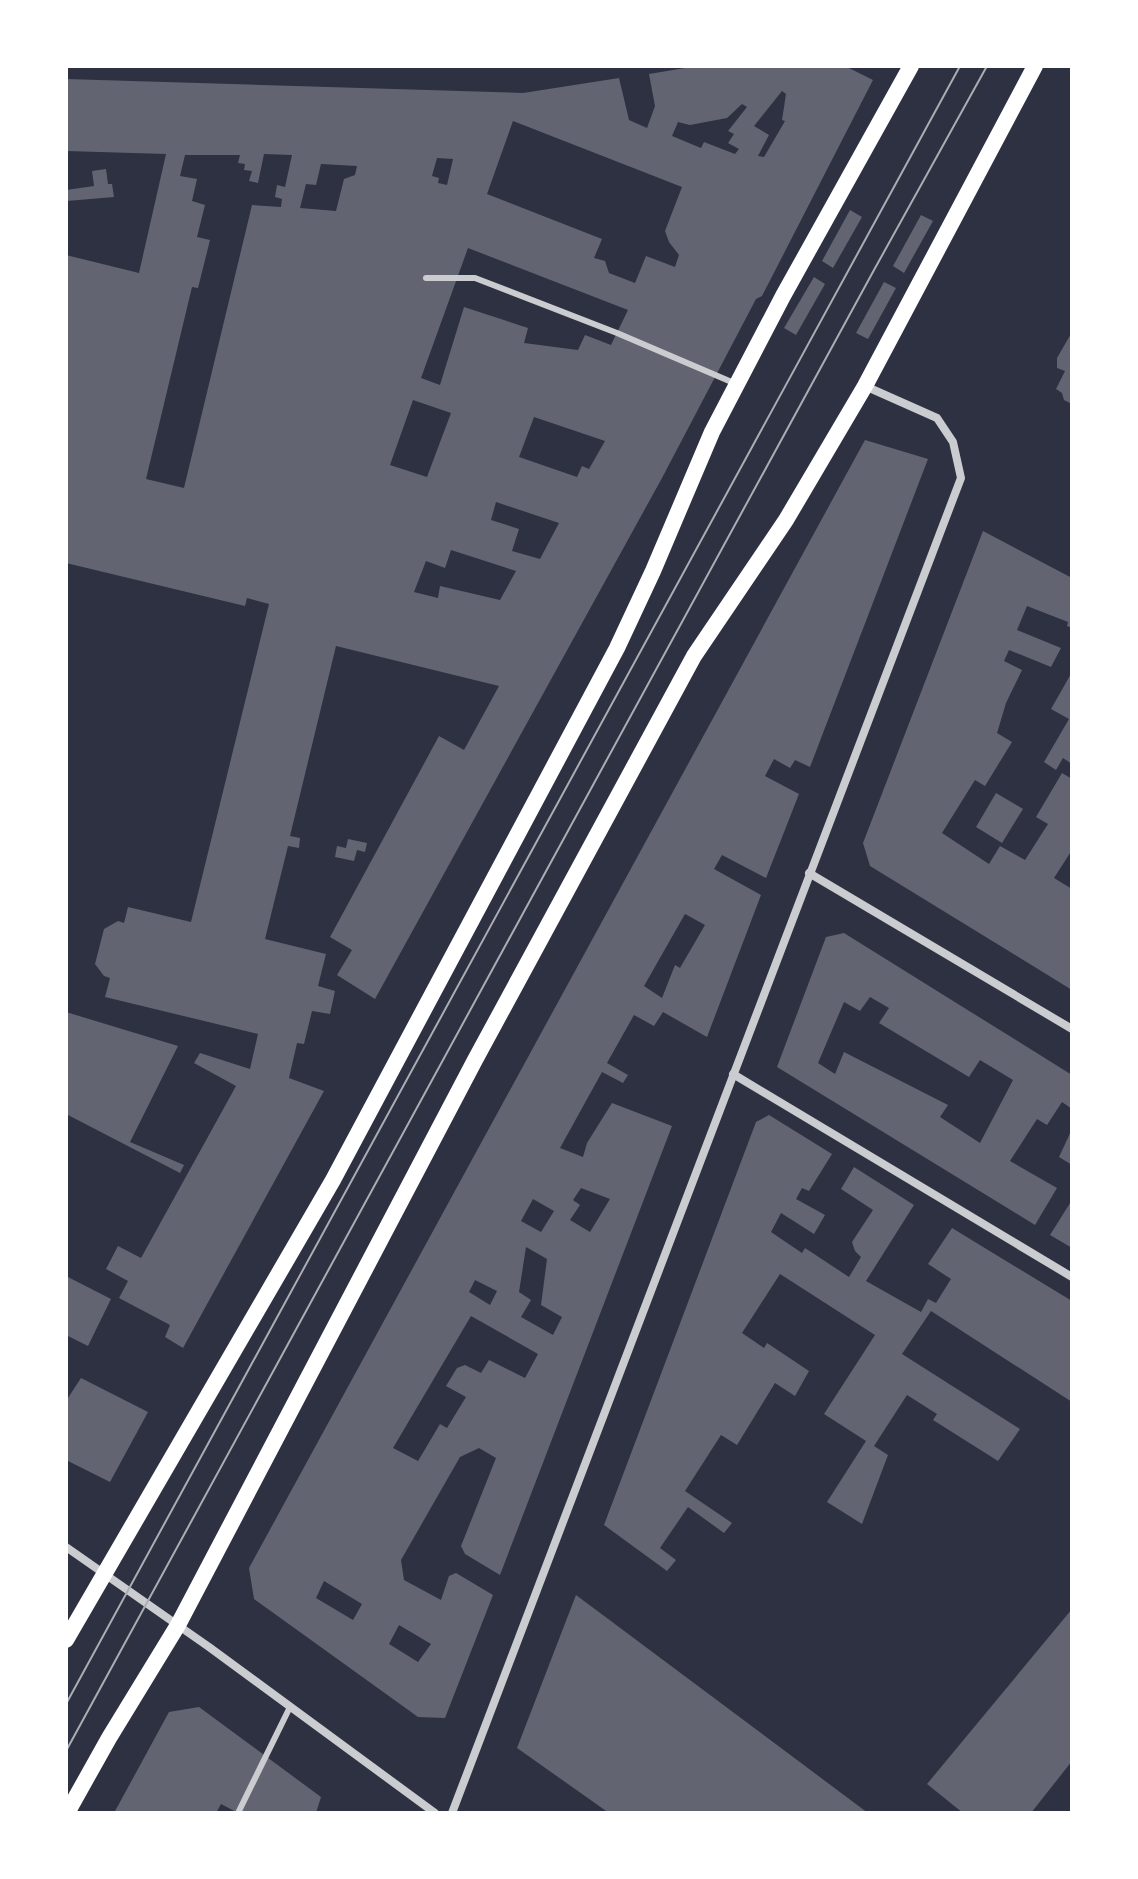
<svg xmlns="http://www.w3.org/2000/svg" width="1138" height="1879" viewBox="0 0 1138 1879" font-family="'Golos Text',sans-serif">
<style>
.building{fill:#626471;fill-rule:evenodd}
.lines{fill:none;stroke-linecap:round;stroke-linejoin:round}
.service{stroke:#caccd0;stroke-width:6}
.minor{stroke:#caccd0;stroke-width:8}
.secondary{stroke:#fff;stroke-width:16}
.tram{stroke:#abadb3;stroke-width:2}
</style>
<rect width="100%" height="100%" fill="#2d3142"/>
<g class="building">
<path d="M 697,66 L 845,66 L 873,80 L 762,296 L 756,299 L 662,478 L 375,999 L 337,975 L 352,950 L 330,937 L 439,736 L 464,750 L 499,686 L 336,646 L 290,836 L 300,838 L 299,848 L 288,846 L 265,939 L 326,954 L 318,986 L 335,991 L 330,1014 L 312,1011 L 304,1044 L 297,1043 L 289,1078 L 324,1091 L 183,1348 L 165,1337 L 170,1325 L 119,1298 L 128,1281 L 106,1269 L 118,1246 L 141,1258 L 236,1086 L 194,1063 L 200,1053 L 250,1069 L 258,1034 L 105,997 L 110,978 L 104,976 L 95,964 L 104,929 L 118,921 L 124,923 L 128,907 L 191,922 L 269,604 L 247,598 L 245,606 L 66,563 L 66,255 L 139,273 L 166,154 L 66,151 L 66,79 L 523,93 L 619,78 L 629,120 L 647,128 L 655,106 L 649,74 ZM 782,91 L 786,94 L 782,120 L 785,121 L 764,157 L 758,156 L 769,135 L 754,126 ZM 742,104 L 747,107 L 728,131 L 734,134 L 728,143 L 739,149 L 735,154 L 704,142 L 701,148 L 672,136 L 678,122 L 690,125 L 727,118 ZM 513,121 L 682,187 L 665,231 L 669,242 L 679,255 L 675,267 L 646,256 L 635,283 L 609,273 L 605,261 L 594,258 L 602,239 L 487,194 ZM 264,154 L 292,155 L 285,187 L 277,185 L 275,197 L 282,199 L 281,207 L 252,205 L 184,488 L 146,479 L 192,287 L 198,288 L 210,240 L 197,237 L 205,205 L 192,201 L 197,179 L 180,176 L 185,155 L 240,155 L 238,163 L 245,164 L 244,170 L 252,171 L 249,181 L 258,183 ZM 437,158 L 453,159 L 447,185 L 438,183 L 439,178 L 432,176 ZM 321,164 L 357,166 L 355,175 L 344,179 L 336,211 L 300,208 L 306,184 L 316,185 ZM 468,248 L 628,310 L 611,345 L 585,335 L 578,350 L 524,343 L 528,328 L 464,307 L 440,385 L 421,378 ZM 413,400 L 451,413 L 427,477 L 390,465 ZM 534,417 L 605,441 L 589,469 L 582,466 L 577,477 L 519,457 ZM 496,502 L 559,523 L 540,559 L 512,551 L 519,529 L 491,520 ZM 451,550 L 516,571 L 500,600 L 440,586 L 438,598 L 414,592 L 426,561 L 445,568 Z"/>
<polygon points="106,169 108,184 112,184 114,197 67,201 66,190 94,186 92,171"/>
<polygon points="850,210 862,217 833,268 822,261"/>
<polygon points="921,215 933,221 904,273 893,266"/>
<polygon points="814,277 825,284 796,335 784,328"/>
<polygon points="884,282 896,288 868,339 856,333"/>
<polygon points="1072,332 1072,404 1064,400 1062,393 1056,389 1065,371 1057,368 1057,358"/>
<path d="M 865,440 L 928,459 L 810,767 L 795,760 L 790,768 L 774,759 L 765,776 L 799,794 L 766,878 L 722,855 L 714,869 L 761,895 L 707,1037 L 663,1012 L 654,1026 L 634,1015 L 607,1063 L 628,1075 L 623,1083 L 602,1072 L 560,1148 L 583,1157 L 587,1143 L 612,1103 L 672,1126 L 500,1575 L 465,1554 L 461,1546 L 496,1458 L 479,1448 L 460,1457 L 401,1560 L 404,1580 L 441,1600 L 449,1576 L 456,1573 L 493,1595 L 445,1718 L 418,1717 L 254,1599 L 249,1568 ZM 685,914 L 705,925 L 680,968 L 675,965 L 662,998 L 644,986 ZM 581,1188 L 610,1199 L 590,1232 L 570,1220 L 580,1205 L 573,1200 ZM 533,1199 L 554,1211 L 541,1232 L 521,1221 ZM 526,1247 L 547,1259 L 541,1305 L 562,1317 L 553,1335 L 521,1317 L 531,1300 L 519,1292 ZM 475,1280 L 497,1291 L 490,1305 L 469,1292 ZM 471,1316 L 538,1354 L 525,1378 L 489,1360 L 481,1373 L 465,1365 L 457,1368 L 446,1386 L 466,1397 L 447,1428 L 440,1424 L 418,1461 L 393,1448 ZM 324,1581 L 362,1604 L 353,1620 L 316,1598 ZM 399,1625 L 431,1644 L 418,1662 L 389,1644 Z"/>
<polygon points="983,531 1072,578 1072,628 1067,626 1068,622 1027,606 1017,630 1061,648 1051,667 1009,650 1004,661 1022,670 1006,703 997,733 1012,742 985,786 975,780 942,833 989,864 1000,846 1025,860 1048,824 1036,817 1062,773 1072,779 1072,850 1054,878 1072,889 1072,990 870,866 863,843"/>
<polygon points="1072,672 1072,764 1063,758 1056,770 1044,762 1069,719 1051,709"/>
<polygon points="996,793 1023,809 1002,843 976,827"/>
<polygon points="348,839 367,843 365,852 357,850 354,861 335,857 337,846 346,848"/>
<path d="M 844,933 L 1072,1075 L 1072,1109 L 1062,1102 L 1047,1125 L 1037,1119 L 1010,1161 L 1057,1188 L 1035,1225 L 777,1067 L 826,937 ZM 870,997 L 889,1008 L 879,1023 L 969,1077 L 980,1060 L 1013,1080 L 980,1143 L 940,1117 L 948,1105 L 844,1052 L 835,1074 L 818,1063 L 844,1002 L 860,1011 Z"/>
<polygon points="66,1012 178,1046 130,1142 184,1165 180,1173 66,1114"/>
<polygon points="769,1115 832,1154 809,1191 802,1188 796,1199 825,1215 814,1234 781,1213 771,1232 802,1253 805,1248 849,1277 861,1257 855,1251 852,1242 873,1210 841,1189 854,1167 914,1205 866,1281 921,1312 928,1299 936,1303 951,1279 928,1264 952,1228 1072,1301 1072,1402 931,1311 902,1354 1020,1429 998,1461 933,1420 937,1414 907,1395 874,1446 888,1455 862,1524 827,1502 866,1441 824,1414 875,1335 780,1274 742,1333 764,1348 767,1343 809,1371 795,1396 775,1383 737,1445 721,1435 685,1491 732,1523 724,1533 688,1507 660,1548 676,1560 667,1571 604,1525 756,1122"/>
<polygon points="1072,1129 1072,1165 1059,1157"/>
<polygon points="1072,1200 1072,1248 1050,1235"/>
<polygon points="66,1276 111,1299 88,1346 66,1335"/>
<polygon points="81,1378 148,1412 110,1482 66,1460 66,1401"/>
<polygon points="576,1595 868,1813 609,1813 517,1748"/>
<polygon points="1072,1609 1072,1761 1031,1813 963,1813 927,1784"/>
<polygon points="199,1707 321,1797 316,1813 238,1813 221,1804 216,1813 114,1813 169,1712"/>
</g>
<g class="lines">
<g class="service">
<polyline points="426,278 475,278 617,333 734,383"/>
<polyline points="238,1813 290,1707"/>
</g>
<g class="minor">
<polyline points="809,873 1072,1029"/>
<polyline points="733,1074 1072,1277"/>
<polyline points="66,1547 209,1647 435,1813"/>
<polyline points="452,1813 961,478 953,442 937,418 865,386"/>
</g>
<g class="secondary">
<polyline points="66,1640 333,1180 617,648 653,571 712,432 783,296 911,66"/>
<polyline points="67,1813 109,1738 178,1625 475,1060 694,656 786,520 865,386 1035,66"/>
</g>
<g class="tram">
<polyline points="66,1704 960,66"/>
<polyline points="66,1751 874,270 987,66"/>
</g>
</g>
<rect width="1138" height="1879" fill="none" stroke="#ffffff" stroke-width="136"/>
</svg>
